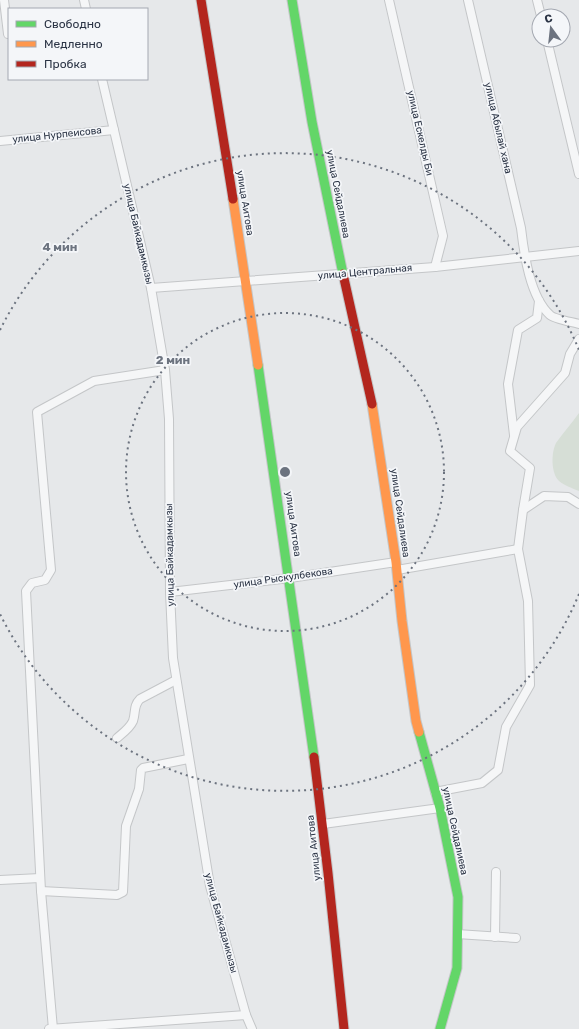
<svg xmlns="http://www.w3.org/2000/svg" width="579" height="1029" viewBox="0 0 579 1029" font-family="Rubik,sans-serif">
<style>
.green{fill:#d6ded6}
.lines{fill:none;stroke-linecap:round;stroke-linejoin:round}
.street-casing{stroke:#c4c6c8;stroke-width:10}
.fast-casing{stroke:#c4c6c8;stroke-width:11}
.slow-casing{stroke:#c4c6c8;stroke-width:11}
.jam-casing{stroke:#c4c6c8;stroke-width:11}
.street{stroke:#f5f6f7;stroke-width:8}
.fast{stroke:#63d668;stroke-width:9}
.slow{stroke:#ff974d;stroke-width:9}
.jam{stroke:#b3261e;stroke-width:9}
.ring{fill:none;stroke:#6c737f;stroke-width:2;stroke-dasharray:2 4}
.labels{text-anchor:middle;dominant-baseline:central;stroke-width:3.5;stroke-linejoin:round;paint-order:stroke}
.street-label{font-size:10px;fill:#2b3445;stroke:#f4f6f9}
.centre{fill:#6c737f;stroke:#f4f6f9;stroke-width:2}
.ring-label{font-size:12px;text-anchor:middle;font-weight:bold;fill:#6c737f;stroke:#f4f6f9;stroke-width:3.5;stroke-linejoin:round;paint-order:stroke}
</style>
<rect width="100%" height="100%" fill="#e6e8ea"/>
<path class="green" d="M 579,413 L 579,491 C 572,488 565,486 559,481 C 551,473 551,453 556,443 C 563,433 572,423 579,413 Z"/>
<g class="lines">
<g class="street-casing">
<g id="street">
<polyline points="4,0 8,34"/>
<polyline points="84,0 86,9"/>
<polyline points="389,0 443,236 435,267"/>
<path d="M 468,0 L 521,228 C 524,254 530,297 550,315 C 554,319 572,322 579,324"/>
<polyline points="537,0 541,16"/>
<polyline points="547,40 579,174"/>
<polyline points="102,79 151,288 165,370 169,419 170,592 173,658 210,886 246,1015 252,1029"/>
<polyline points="0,141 114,130"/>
<polyline points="151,288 435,267 579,251"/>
<polyline points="514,435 508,384 518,330 537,318 539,301"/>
<polyline points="523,510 530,468 510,451 517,427 565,373 570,354 579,339"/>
<polyline points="397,570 518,549"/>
<polyline points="170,592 290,578 396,562"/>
<path d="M 117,738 C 123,733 130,728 133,721 C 136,712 133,706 140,699 L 176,680"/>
<polyline points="435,792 482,783 498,770 506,727 530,685 528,601 518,549 523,510 544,496 568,497 579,504"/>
<polyline points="323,824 440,808"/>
<polyline points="0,880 40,878"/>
<polyline points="41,891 117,895 123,892 126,826 139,789 141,770 143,768 188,759"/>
<polyline points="457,934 516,938"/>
<polyline points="495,937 496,872"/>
<polyline points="49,1029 246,1015"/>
<polyline points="53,1029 41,891 26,591 32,583 45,580 51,570 37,412 94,381 165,370"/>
</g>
</g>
<g class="fast-casing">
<g id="fast">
<polyline points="292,0 312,122 343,274"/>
<polyline points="258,365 314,757"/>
<polyline points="419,732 440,808 458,897 457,968 440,1029"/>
</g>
</g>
<g class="slow-casing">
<g id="slow">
<polyline points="233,199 258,365"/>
<polyline points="372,404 396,562 402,621 416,721 419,732"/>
</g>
</g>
<g class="jam-casing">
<g id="jam">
<polyline points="201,0 233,199"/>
<polyline points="343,274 372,404"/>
<polyline points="314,757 328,873 344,1029"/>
</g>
</g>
<use href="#street" class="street"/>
<use href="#fast" class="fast"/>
<use href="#slow" class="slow"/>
<use href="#jam" class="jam"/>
</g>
<g class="ring">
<circle cx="285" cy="472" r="159"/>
<path d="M579 594A318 318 0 0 1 0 614M0 330A318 318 0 0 1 579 350"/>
</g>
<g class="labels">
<g class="street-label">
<text transform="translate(498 128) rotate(77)">улица Абылай хана</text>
<text transform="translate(420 133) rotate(77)">улица Ескелды Би</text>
<text transform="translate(57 135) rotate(-6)">улица Нурпеисова</text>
<text transform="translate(338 194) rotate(79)">улица Сейдалиева</text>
<text transform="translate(245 203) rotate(81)">улица Аитова</text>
<text transform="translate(138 234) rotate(77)">улица Байкадамкызы</text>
<text transform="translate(365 272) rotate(-5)">улица Центральная</text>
<text transform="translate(400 513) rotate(82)">улица Сейдалиева</text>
<text transform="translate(293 524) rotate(82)">улица Аитова</text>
<text transform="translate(170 555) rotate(-91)">улица Байкадамкызы</text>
<text transform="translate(283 578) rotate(-8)">улица Рыскулбекова</text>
<text transform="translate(455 831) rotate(78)">улица Сейдалиева</text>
<text transform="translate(314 848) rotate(-96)">улица Аитова</text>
<text transform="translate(221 923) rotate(75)">улица Байкадамкызы</text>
</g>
</g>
<circle cx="285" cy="472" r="6" class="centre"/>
<g class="ring-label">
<text x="60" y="251">4 мин</text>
<text x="173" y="364">2 мин</text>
</g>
<rect x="8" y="8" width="140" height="72" fill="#f4f6f9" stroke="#a4a8b1"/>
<rect x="16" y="21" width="20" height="6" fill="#63d668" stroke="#a4a8b1"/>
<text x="44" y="28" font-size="12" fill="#2b3445">Свободно</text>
<rect x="16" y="41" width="20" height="6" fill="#ff974d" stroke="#a4a8b1"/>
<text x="44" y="48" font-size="12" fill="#2b3445">Медленно</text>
<rect x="16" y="61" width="20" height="6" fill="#b3261e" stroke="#a4a8b1"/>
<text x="44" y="68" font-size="12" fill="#2b3445">Пробка</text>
<g transform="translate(551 28) rotate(345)"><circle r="19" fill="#f4f6f9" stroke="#a4a8b1"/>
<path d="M0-3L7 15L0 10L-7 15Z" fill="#6c737f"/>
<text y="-6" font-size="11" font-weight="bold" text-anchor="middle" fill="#2b3445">С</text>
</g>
</svg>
